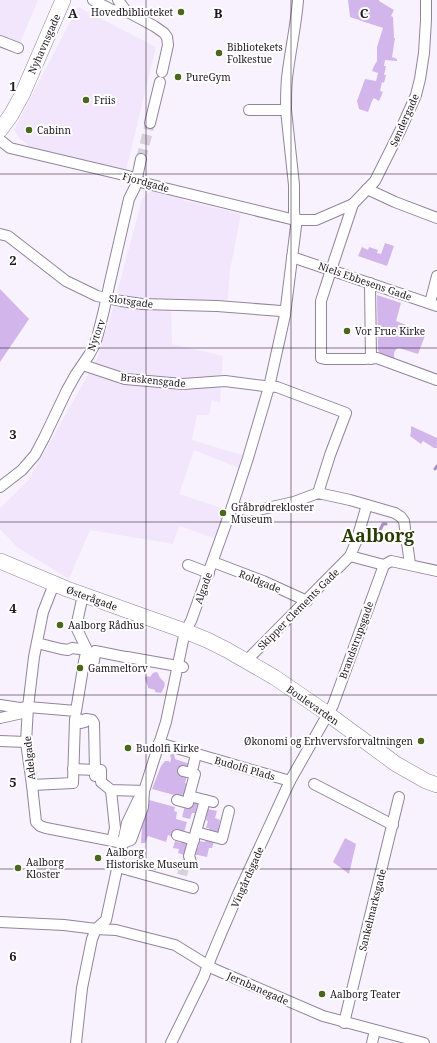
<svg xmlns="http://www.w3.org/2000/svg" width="437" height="1043" viewBox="0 0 437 1043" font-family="'Noto Serif',serif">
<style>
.built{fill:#f1e6fb}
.green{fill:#d2b6eb}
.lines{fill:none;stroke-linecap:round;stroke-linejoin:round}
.stream{stroke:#ab8fc4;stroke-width:3}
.street-tunnel{stroke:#d7d1dd;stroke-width:10;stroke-dasharray:10 5;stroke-linecap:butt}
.street-casing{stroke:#92849f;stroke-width:12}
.secondary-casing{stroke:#92849f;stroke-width:16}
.street{stroke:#fff;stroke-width:10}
.secondary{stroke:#fff;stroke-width:15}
.grid{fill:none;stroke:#1d1822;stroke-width:1;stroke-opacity:0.55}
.poi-dot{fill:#4a671b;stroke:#fff;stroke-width:1.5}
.labels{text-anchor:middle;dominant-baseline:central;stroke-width:4;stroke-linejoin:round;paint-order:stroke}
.poi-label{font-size:10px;fill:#1d1822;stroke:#fff;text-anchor:start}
.street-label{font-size:10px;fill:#1d1822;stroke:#fff}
.town-label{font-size:18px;font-weight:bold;fill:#293c06;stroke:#fff}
.grid-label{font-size:13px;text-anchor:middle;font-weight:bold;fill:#1d1822;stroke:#fff;stroke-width:4;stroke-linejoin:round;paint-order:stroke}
</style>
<rect width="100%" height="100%" fill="#f8f2fe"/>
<g class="built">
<polygon points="0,0 38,0 20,43 0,35"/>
<polygon points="78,7 156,47 126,170 30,147 20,139 14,130"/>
<polygon points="152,190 183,198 183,200 241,214 230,270 227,310 171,308 172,344 223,356 220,403 212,400 209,415 197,415 192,440 242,455 239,468 194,450 179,494 227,510 217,539 179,526 173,544 90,530 69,579 17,547 0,529 0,508 28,481 97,359 112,312 142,199"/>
</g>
<g class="green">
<polygon points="348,0 379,0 379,1 394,10 391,16 393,17 394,38 395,38 392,57 397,59 397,61 385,60 384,66 386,66 384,75 386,75 384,83 382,82 380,91 383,92 379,101 374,98 372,101 368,112 359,109 357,101 365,79 376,81 378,73 372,71 374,66 377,61 377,47 383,28 350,17"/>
<polygon points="385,243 394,246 387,266 358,256 362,247 368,250 369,247 378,250 377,253 381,254"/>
<polygon points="0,289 29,319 0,362"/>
<path d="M 377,295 L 401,303 L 396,321 L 426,333 L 418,354 L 399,348 C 394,349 393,355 395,359 L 380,354 L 378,350 Z"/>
<polygon points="411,426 437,438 437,448 434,448 423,441 421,444 410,436 411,432"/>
<path d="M 156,672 L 158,673 C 161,684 170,679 161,693 L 155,692 L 155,690 L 148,688 C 148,684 145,682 145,678 L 146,676 L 150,677 L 153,673 Z"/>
<polygon points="174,753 175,759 190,764 185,783 191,785 188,795 183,794 182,796 179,795 178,796 152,789 161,766 165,761 169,761 170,763 171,759 170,755"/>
<polygon points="149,800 175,807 174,811 177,812 176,819 187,822 184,832 176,838 168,835 166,842 148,836 145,843 141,843 142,825"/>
<polygon points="193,801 198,802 195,813 192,813 190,819 182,817 185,806"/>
<polygon points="208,809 217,811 215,818 220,820 219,827 221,828 219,835 208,832 209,828 206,828 208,821 206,820"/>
<polygon points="345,838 356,844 349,874 333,862"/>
<polygon points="182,839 187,841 184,855 178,853 179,849 173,848 175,841 181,843"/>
<polygon points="206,839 214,841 212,848 209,848 207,857 193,854 195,847 198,848 199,841 205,842"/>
</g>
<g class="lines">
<g class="stream">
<polyline points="435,469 437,466"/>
<polyline points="360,543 369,540 372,533 379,532 383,524 386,524"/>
</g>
<g class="street-tunnel">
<polyline points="141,159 150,123"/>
<polyline points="182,875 186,860"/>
</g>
<g class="street-casing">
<g id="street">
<polyline points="93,0 112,10 126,11 154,26 164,33 167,37 168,45 162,72"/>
<polyline points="118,0 126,11"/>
<polyline points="426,0 426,20 424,53 420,79 416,95 400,131 375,181 353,204 331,270 321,301 321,358 325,359 364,359 377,358 437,380"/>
<polyline points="0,41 18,48"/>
<polyline points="249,110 286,110"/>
<polyline points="150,123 160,82"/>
<polyline points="0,140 10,148 128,176 144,183 295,220 316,220 353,204"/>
<polyline points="367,189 395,202 437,218"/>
<polyline points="0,234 8,236 66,281 97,296 121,301 142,304 217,306 281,311"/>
<polyline points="292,257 437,306"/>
<polyline points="370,283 371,359"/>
<polyline points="430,303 437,276"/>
<polyline points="83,365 125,379 183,384 225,381 264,386 277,387 346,413 330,455 318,493"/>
<polyline points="0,487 22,470 35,455 44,438 67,390 76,374 89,355 95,344 98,334 104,310 109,286 129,199 135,187 141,159"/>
<polyline points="232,507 247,510 258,510 294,502 318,493 350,500 395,513 401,517 404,521 410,564"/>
<polyline points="350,556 384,565"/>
<polyline points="213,562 263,581 307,601"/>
<polyline points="188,565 209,573"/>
<polyline points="384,565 391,561 437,571"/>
<polyline points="54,584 43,612 34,657 28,707 26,742 32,785 36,822 40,826 46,828 123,843 131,840 143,807 144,791 111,790 101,782 101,773"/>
<polyline points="83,595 76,627 87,650 86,652"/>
<polyline points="37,643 61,649 68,650 72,648 87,650"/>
<polyline points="85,657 84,662 94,661 95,651 125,657"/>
<polyline points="127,657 183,667"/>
<polyline points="246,661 350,556 356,542 367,505"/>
<polyline points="0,705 20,708 28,707 76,711 84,662"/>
<polyline points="0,718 27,712"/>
<polyline points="0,741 26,742"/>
<polyline points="159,743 290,781"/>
<polyline points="193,767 196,754"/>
<polyline points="73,769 95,770 95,776"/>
<polyline points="183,771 195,774 189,796"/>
<polyline points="314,784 393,825"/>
<polyline points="32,785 73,783 75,719 79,719 81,723 85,722 86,719 92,720 94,723 95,770 101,770 101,771"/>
<polyline points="111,790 115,828 112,841"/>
<polyline points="177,800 188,803 189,796 213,802"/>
<polyline points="196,832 222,839 229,811"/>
<polyline points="177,835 194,840"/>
<polyline points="191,862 189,856 205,800"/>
<polyline points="118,867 193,888"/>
<polyline points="0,922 64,925 96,929 116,930 175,945 214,969 323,1016 424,1043"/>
<polyline points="344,1023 399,797"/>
<path d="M 76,1043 L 82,988 L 92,939 L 96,929 L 106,920 L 127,823 L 138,800 L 144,791 L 166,722 L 185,631 L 191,621 L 232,507 L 248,458 L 269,387 L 285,315 L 296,226 L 294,212 L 294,185 L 286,110 C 286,99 286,89 287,78 C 290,52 296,26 298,0"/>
<path d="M 171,1043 L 204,976 C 214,948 227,921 238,894 L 290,781 L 333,705 L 384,565"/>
<polyline points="372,1043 375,1030"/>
</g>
</g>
<g class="secondary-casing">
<g id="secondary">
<polyline points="0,130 11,115 22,95 63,0"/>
<polyline points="0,561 67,589 185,631 207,640 227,650 274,677 328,714 396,764 426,781 437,785"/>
</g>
</g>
<use href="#street" class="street"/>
<use href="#secondary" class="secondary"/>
</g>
<path class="grid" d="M 146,0 L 146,1043M 291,0 L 291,1043M 0,174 L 437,174M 0,348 L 437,348M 0,522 L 437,522M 0,695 L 437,695M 0,869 L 437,869"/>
<g class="poi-dot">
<circle cx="181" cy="12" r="4"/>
<circle cx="219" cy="53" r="4"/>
<circle cx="178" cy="77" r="4"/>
<circle cx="86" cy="100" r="4"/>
<circle cx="29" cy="130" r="4"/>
<circle cx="347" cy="331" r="4"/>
<circle cx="223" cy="513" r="4"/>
<circle cx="60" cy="625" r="4"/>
<circle cx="80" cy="668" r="4"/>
<circle cx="421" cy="741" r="4"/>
<circle cx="128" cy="748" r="4"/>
<circle cx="98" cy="858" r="4"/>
<circle cx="18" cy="868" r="4"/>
<circle cx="322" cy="994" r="4"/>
</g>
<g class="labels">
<g class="poi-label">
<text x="173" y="12" text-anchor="end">Hovedbiblioteket</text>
<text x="227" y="47">Bibliotekets<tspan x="227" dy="12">Folkestue</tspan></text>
<text x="186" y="77">PureGym</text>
<text x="94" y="100">Friis</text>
<text x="37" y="130">Cabinn</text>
<text x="355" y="331">Vor Frue Kirke</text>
<text x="231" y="507">Gråbrødrekloster<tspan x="231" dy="12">Museum</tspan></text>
<text x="68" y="625">Aalborg Rådhus</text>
<text x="88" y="668">Gammeltorv</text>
<text x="413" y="741" text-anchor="end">Økonomi og Erhvervsforvaltningen</text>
<text x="136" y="748">Budolfi Kirke</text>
<text x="106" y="852">Aalborg<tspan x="106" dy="12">Historiske Museum</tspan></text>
<text x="26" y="862">Aalborg<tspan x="26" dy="12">Kloster</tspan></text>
<text x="330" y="994">Aalborg Teater</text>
</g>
<g class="street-label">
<text transform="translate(44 44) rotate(-66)">Nyhavnsgade</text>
<text transform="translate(404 120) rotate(-66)">Søndergade</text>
<text transform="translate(146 182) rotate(16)">Fjordgade</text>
<text transform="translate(365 281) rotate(19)">Niels Ebbesens Gade</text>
<text transform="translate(131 301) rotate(8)">Slotsgade</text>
<text transform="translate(96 335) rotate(-70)">Nytorv</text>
<text transform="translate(153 380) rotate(6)">Braskensgade</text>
<text transform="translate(260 581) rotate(22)">Roldgade</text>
<text transform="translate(203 588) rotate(-70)">Algade</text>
<text transform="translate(92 598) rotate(20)">Østerågade</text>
<text transform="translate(298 609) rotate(-45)">Skipper Clements Gade</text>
<text transform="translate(356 640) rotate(-70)">Brandstrupsgade</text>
<text transform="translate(313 705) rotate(35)">Boulevarden</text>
<text transform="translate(29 758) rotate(-96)">Adelgade</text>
<text transform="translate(245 768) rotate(16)">Budolfi Plads</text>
<text transform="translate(247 877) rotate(-66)">Vingårdsgade</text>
<text transform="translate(372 910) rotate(-76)">Sankelmarksgade</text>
<text transform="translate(258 988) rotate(24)">Jernbanegade</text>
</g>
<g class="town-label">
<text x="378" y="535">Aalborg</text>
</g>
</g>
<g class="grid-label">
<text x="73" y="18">A</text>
<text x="218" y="18">B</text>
<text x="364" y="18">C</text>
<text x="13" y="91">1</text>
<text x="13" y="265">2</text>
<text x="13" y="439">3</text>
<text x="13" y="613">4</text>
<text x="13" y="787">5</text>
<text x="13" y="961">6</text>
</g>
</svg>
